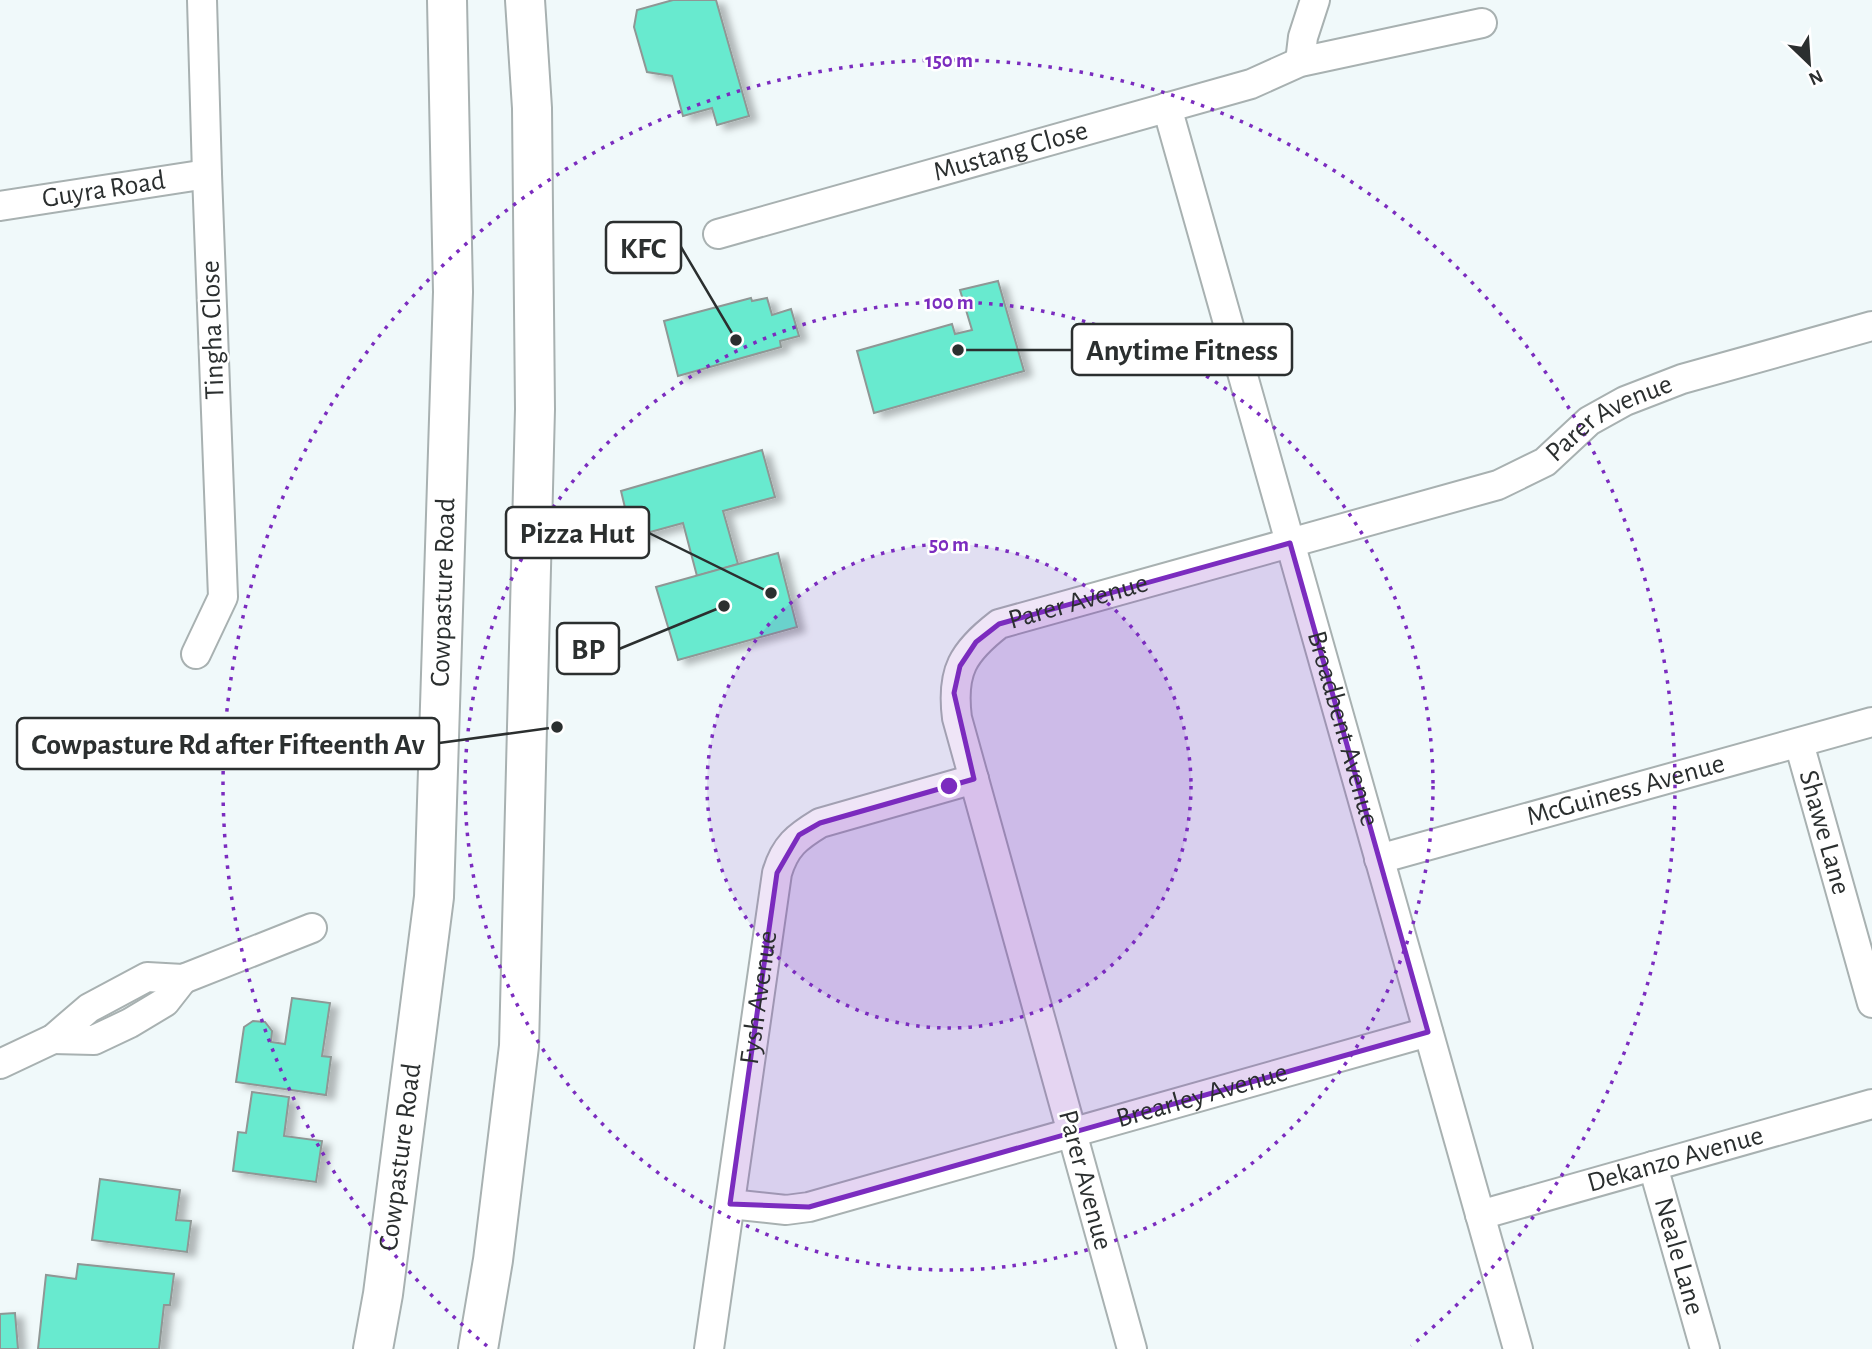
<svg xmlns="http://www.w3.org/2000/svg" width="1872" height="1349" viewBox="0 0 1872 1349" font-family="'Alegreya Sans',sans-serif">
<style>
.building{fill:#68eacf;stroke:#8f9795;stroke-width:2;filter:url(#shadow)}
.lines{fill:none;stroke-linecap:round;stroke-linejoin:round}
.street-casing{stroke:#a8b1b1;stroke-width:32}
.primary-casing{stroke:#a8b1b1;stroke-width:42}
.street{stroke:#fff;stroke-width:28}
.primary{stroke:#fff;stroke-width:38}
.marked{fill:#7b2cbf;fill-opacity:0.2;stroke:#7b2cbf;stroke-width:5;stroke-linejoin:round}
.ring{fill:none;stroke:#7b2cbf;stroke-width:3.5;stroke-dasharray:3.5 7}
.labels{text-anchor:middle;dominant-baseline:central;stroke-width:5;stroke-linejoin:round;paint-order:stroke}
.street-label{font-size:28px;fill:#2b2f2f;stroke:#fff}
.centre{fill:#7b2cbf;stroke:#fff;stroke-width:3.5}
.ring-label{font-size:21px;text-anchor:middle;font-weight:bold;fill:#7b2cbf;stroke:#fff;stroke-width:5;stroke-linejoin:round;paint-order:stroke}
.leader{fill:none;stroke:#2b2f2f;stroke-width:2.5}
.callout-dot{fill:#2b2f2f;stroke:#fff;stroke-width:2.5}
.callout{fill:#fff;stroke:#2b2f2f;stroke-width:2.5}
.callout-label{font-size:30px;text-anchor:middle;font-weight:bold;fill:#2b2f2f}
</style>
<defs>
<filter id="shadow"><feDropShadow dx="8" dy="4.5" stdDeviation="3.5" flood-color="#0004"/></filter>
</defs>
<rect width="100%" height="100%" fill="#f0f9fa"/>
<g class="building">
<polygon points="673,0 716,0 749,116 717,125 712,108 683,116 672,76 647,72 634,27 637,10"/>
<polygon points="998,281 1024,371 874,413 857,351 952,324 955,334 972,330 960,290"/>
<polygon points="751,298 752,301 767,298 772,315 791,309 799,336 780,341 781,347 678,376 664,321"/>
<polygon points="762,450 775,497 723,511 738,564 697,576 683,523 632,537 621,491"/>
<polygon points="778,553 797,627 678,660 656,587"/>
<polygon points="292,998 330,1003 322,1056 331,1057 326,1095 236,1082 244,1027 253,1021 265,1022 272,1031 271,1042 285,1044"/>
<polygon points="252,1092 289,1097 284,1136 322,1141 316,1182 233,1171 238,1132 246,1133"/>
<polygon points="100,1179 180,1190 176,1220 191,1221 187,1252 92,1240"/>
<polygon points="78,1264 174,1274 170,1305 164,1305 159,1349 38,1349 46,1275 76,1279"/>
<polygon points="15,1313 18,1349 0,1349 0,1314"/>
</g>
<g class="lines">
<g class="street-casing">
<g id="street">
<polyline points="1300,62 1303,37 1315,0"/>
<path id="s1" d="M 1167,107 L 1518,1349"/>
<path id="s2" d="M 0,206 L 207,174"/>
<path id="s3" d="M 718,234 L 1251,84 L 1300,62 L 1482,23"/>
<polyline points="196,654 223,597 207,174 202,0"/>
<path id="s4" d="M 1799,743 L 1872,1003"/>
<path id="s5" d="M 1379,859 L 1872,722"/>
<polyline points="53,1039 94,1040 130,1023 165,1002 183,979"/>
<polyline points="0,1064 53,1039 89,1008 147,977 183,979 312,928"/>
<path id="s6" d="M 1653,1166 L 1705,1349"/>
<path id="s7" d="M 730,1204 L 786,1210 L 809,1207 L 1428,1032"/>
<path id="s8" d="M 1480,1215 L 1872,1104"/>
<path id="s9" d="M 709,1349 L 777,873 C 785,846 797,837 820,823 L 974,779"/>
<path id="s10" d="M 1132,1349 L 957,718 C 951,671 963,652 999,624 L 1498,485 L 1545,462 L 1589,421 L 1625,401 L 1682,379 L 1872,326"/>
</g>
</g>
<g class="primary-casing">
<g id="primary">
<path id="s11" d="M 373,1349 L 383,1294 L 434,897 L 453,292 L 447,0"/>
<polyline points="478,1349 493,1260 519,1046 535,409 532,108 525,0"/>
</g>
</g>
<use href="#street" class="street"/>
<use href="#primary" class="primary"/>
</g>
<path class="marked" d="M 1290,543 L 1428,1032 L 809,1207 L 730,1204 L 777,873 L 799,835 L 820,823 L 974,779 L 954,693 L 960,666 L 976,642 L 999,624 Z"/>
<circle cx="949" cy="786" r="242" fill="#7b2cbf" fill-opacity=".12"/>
<g class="ring">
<circle cx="949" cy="786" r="242"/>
<circle cx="949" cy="786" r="484"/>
<path d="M487 1346A726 726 0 1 1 1411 1346"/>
</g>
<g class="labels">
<g class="street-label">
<text stroke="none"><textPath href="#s3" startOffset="304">Mustang Close</textPath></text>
<text stroke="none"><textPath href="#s2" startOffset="105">Guyra Road</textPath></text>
<text transform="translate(213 330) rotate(-92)">Tingha Close</text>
<text stroke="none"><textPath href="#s10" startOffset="1414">Parer Avenue</textPath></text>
<text stroke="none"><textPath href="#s11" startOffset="761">Cowpasture Road</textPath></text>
<text stroke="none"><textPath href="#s10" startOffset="847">Parer Avenue</textPath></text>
<text stroke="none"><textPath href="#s1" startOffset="646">Broadbent Avenue</textPath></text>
<text stroke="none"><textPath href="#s5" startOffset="256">McGuiness Avenue</textPath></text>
<text stroke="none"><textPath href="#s4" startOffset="93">Shawe Lane</textPath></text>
<text stroke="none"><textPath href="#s9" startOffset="355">Fysh Avenue</textPath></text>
<text stroke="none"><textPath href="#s7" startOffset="488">Brearley Avenue</textPath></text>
<text stroke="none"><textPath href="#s11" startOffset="194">Cowpasture Road</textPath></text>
<text stroke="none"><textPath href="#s8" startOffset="203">Dekanzo Avenue</textPath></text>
<text transform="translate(1085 1180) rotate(75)">Parer Avenue</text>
<text stroke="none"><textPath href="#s6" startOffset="94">Neale Lane</textPath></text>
</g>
</g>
<circle cx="949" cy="786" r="10" class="centre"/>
<g class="ring-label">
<text x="949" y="67">150 m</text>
<text x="949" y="309">100 m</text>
<text x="949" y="551">50 m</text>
</g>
<path class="leader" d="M736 340L681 247M958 350L1072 350M771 593L649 533M724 606L619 649M557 727L439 743"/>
<g class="callout-dot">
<circle cx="736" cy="340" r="7"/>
<circle cx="958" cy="350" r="7"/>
<circle cx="771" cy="593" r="7"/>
<circle cx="724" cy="606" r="7"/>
<circle cx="557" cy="727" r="7"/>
</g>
<g class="callout">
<rect x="606" y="222" width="75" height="51" rx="7"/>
<rect x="1072" y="324" width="220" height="51" rx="7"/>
<rect x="506" y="507" width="143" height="51" rx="7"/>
<rect x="557" y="623" width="62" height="51" rx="7"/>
<rect x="17" y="718" width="422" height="51" rx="7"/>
</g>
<g class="callout-label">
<text x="643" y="258">KFC</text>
<text x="1182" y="360">Anytime Fitness</text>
<text x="577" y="543">Pizza Hut</text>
<text x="588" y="659">BP</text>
<text x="228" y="754">Cowpasture Rd after Fifteenth Av</text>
</g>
<g transform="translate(1809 63) rotate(155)" stroke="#ffffff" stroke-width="5" paint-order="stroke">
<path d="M0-5L12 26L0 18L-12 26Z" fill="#2b2f2f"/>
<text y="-10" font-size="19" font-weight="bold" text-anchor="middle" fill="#2b2f2f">N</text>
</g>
</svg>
